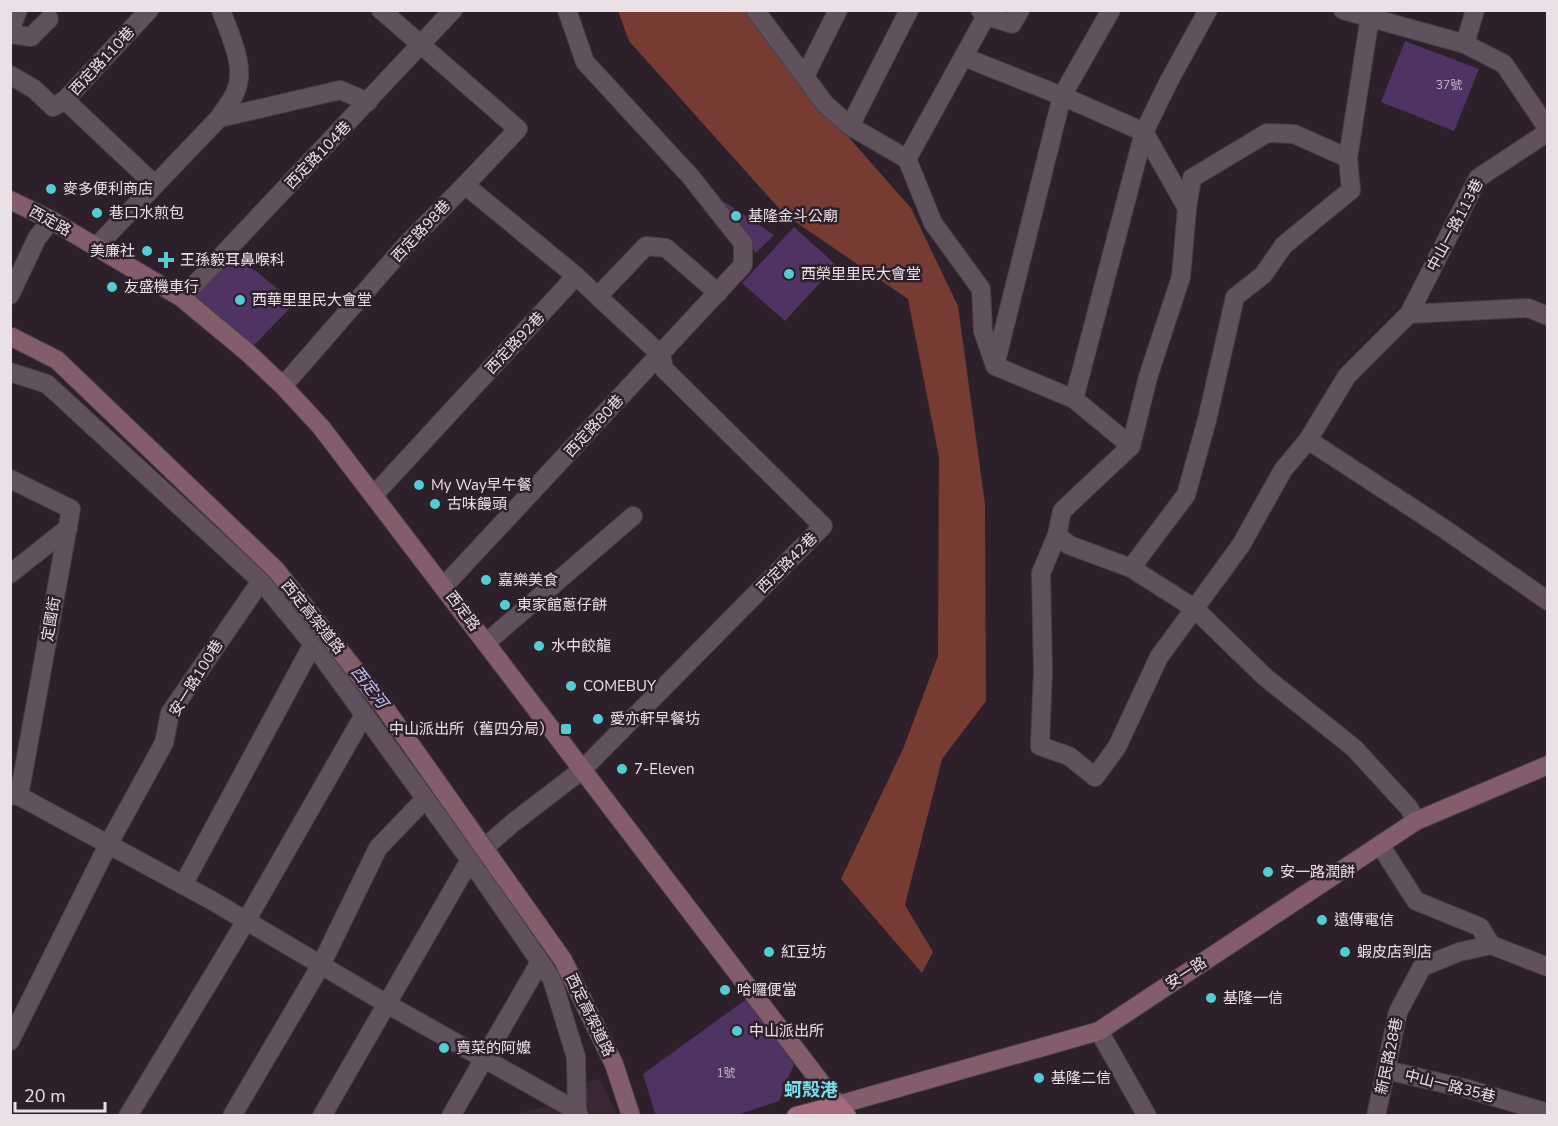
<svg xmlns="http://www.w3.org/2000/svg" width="1558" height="1126" viewBox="0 0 1558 1126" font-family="'Nunito Sans','Noto Sans TC',sans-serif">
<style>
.built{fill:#3a2735}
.forest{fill:#763b32}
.building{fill:#4e3363}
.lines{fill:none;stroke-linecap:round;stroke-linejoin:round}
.lane-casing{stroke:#493e46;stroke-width:20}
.street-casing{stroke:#493e46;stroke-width:20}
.secondary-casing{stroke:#493e46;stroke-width:20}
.primary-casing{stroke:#493e46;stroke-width:20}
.lane{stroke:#60515c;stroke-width:18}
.street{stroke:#60515c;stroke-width:18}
.secondary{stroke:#835d6c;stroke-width:18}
.primary{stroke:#a66a7d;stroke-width:18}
.secondary-bridge-casing{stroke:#493e46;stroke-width:20;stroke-linecap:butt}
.secondary-bridge{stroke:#835d6c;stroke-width:18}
.poi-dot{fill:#52ccd5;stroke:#2e202a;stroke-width:2}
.labels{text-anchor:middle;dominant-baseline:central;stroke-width:5;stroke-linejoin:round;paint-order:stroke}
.number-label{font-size:12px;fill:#c3b6c6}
.street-label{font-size:15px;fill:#eae1e7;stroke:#2e202a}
.poi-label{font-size:15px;fill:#eae1e7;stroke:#2e202a;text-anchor:start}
.water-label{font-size:16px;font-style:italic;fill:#c2c4f6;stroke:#2e202a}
.quarter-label{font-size:18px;font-weight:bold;fill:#75e0e9;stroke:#2e202a}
</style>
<rect width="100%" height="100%" fill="#2e202a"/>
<polygon class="built" points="600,1079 617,1115 509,1116 585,1096 584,1083"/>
<polygon class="forest" points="618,11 758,11 813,97 911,208 958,306 985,504 986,701 942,759 905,905 933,952 922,973 841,879 903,749 938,656 939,457 908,299 784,214 629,41"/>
<g class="building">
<polygon points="1405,41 1479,69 1454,131 1381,102"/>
<polygon points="714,195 774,235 756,253 711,198"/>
<polygon points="794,227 836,265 785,321 742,283"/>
<polygon points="230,250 295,303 250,349 186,296"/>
<polygon points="748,998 794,1064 779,1101 734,1116 656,1116 643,1074"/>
</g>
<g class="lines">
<g class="lane-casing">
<g id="lane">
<polyline points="149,10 65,100 155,185"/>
<polyline points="381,10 518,129 465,185"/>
<polyline points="755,10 825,104 850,126 907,159 933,223 981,289 983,331 995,366 1074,399 1144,132 1169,81 1208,10"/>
<polyline points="980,10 986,16 1012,24 1020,10"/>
<polyline points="1343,10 1465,44 1504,64 1548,129"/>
<polyline points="10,30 18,10"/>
<polyline points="10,34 31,37 49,19"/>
<polyline points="1465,44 1475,10"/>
<polyline points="964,57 1062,96 1144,132 1187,208"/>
<polyline points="10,75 34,89 53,107 65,100"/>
<polyline points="805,76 838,10"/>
<polyline points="219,118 340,90 368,102"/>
<polyline points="850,126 909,10"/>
<polyline points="907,159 986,16"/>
<path d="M 96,247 L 219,118 C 224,110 231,102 235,93 C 247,67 230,36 221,10"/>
<polyline points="10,295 37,238 51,220"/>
<polyline points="598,296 646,246 666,248 718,293"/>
<polyline points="182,298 453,10"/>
<polyline points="1409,314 1478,178 1548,132"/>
<polyline points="995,365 1062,96 1111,10"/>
<polyline points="10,372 47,384 261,581 313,644 470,860 552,979 576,1057 577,1111"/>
<polyline points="283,386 406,245 465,185 576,276 661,355"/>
<polyline points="1074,399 1131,446 1062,511 1057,535 1041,573 1043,672 1040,746 1069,756 1095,777 1117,747 1159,657 1241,545 1283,470 1308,440 1347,376 1409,314 1528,308 1548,316"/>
<polyline points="1308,440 1443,528 1548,601"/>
<polyline points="1131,446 1148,377 1181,277 1187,208 1192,178 1267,133 1294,134 1348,158"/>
<polyline points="10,479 71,509 19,796"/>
<polyline points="374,495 576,276"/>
<polyline points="1057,535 1069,545 1131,568 1194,608 1265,677 1354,748 1409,808 1416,821"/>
<polyline points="1131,568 1186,495 1207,420 1235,297 1263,275 1284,245 1351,190 1348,158 1371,10"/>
<polyline points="10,574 68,528"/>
<polyline points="444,586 743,265 743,243 690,176 585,62 567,10"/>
<polyline points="487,642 633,516"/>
<polyline points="1380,845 1416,901 1480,927 1491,945"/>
<polyline points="183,885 313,644"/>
<polyline points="1491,945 1548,967"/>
<polyline points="10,1041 108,845 164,743 170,713 261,581"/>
<polyline points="1386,1070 1468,1089 1548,1113"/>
<polyline points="128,1116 246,921 364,715"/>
<polyline points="232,1116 321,965 378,848 425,799"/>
<polyline points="322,1116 470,860 514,822 583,769 823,526 664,369 661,355"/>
<polyline points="451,1116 540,962"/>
<polyline points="1376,1116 1398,1012 1422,967 1459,952 1491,945"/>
</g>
</g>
<g class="street-casing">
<g id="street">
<polyline points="10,795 19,796 211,900 387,1004 577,1111 579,1116"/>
<polyline points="1099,1031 1147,1116"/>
</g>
</g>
<g class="secondary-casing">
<polyline id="secondary" points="10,200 51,220 182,298 247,352 283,386 321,427 838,1105 1099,1031 1416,821 1548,765"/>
</g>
<g class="primary-casing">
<polyline id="primary" points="796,1116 838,1105 847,1116"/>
</g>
<use href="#lane" class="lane"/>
<use href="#street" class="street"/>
<use href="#secondary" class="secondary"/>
<use href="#primary" class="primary"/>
<g class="secondary-bridge-casing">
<polyline id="secondary-bridge" points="10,336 57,360 276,570 382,704 563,960 614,1064 631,1116"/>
</g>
<use href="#secondary-bridge" class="secondary-bridge"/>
</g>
<g class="poi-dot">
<circle cx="51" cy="189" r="6"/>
<circle cx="97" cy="213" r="6"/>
<circle cx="736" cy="216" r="6"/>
<circle cx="147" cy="251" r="6"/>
<path d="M163 251h6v6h6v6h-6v6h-6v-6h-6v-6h6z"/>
<circle cx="789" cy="274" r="6"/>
<circle cx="112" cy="287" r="6"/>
<circle cx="240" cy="300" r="6"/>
<circle cx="419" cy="485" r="6"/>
<circle cx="435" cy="504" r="6"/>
<circle cx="486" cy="580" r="6"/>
<circle cx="505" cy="605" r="6"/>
<circle cx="539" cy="646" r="6"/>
<circle cx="571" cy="686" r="6"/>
<circle cx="598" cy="719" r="6"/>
<rect x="560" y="723" width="12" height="12" rx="3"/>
<circle cx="622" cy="769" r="6"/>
<circle cx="1268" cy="872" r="6"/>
<circle cx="1322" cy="920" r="6"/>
<circle cx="769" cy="952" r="6"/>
<circle cx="1345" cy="952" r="6"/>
<circle cx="725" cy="990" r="6"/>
<circle cx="1211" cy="998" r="6"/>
<circle cx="737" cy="1031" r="6"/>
<circle cx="444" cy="1048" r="6"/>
<circle cx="1039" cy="1078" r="6"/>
</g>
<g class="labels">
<g class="number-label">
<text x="1449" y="85">37號</text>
<text x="726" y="1073">1號</text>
</g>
<g class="street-label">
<text transform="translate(102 61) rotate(-47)">西定路110巷</text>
<text transform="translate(318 155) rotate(-46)">西定路104巷</text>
<text transform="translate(50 221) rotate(29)">西定路</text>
<text transform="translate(1455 225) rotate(-62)">中山一路113巷</text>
<text transform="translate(421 231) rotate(-47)">西定路98巷</text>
<text transform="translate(515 343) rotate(-47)">西定路92巷</text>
<text transform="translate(594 426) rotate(-47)">西定路80巷</text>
<text transform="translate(787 563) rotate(-45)">西定路42巷</text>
<text transform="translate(463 611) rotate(53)">西定路</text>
<text transform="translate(313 617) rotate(51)">西定高架道路</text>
<text transform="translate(51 619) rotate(-80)">定國街</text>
<text transform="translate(196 678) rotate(-58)">安一路100巷</text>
<text transform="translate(1186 973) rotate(-33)">安一路</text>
<text transform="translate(590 1015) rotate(64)">西定高架道路</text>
<text transform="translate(1389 1056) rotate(-78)">新民路28巷</text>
<text transform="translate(1450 1086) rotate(14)">中山一路35巷</text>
</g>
<g class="poi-label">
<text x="63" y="189">麥多便利商店</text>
<text x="109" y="213">巷口水煎包</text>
<text x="748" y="216">基隆金斗公廟</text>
<text x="135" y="251" text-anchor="end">美廉社</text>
<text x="180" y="260">王孫毅耳鼻喉科</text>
<text x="801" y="274">西榮里里民大會堂</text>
<text x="124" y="287">友盛機車行</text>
<text x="252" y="300">西華里里民大會堂</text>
<text x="431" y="485">My Way早午餐</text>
<text x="447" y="504">古味饅頭</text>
<text x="498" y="580">嘉樂美食</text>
<text x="517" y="605">東家館蔥仔餅</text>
<text x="551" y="646">水中餃龍</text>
<text x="583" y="686">COMEBUY</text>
<text x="610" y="719">愛亦軒早餐坊</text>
<text x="554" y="729" text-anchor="end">中山派出所（舊四分局）</text>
<text x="634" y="769">7-Eleven</text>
<text x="1280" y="872">安一路潤餅</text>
<text x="1334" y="920">遠傳電信</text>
<text x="781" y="952">紅豆坊</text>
<text x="1357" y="952">蝦皮店到店</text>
<text x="737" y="990">哈囉便當</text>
<text x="1223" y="998">基隆一信</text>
<text x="749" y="1031">中山派出所</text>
<text x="456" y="1048">賣菜的阿嬤</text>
<text x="1051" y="1078">基隆二信</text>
</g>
<g class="water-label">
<text transform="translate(369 687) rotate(52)">西定河</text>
</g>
<g class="quarter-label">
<text x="811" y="1090">蚵殼港</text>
</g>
</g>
<rect width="1558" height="1126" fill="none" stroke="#eae1e7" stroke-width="24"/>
<path d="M15 1102v9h90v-9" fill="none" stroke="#eae1e7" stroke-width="3"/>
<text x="24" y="1102" font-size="18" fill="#eae1e7" stroke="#2e202a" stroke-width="4.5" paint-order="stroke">20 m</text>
</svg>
